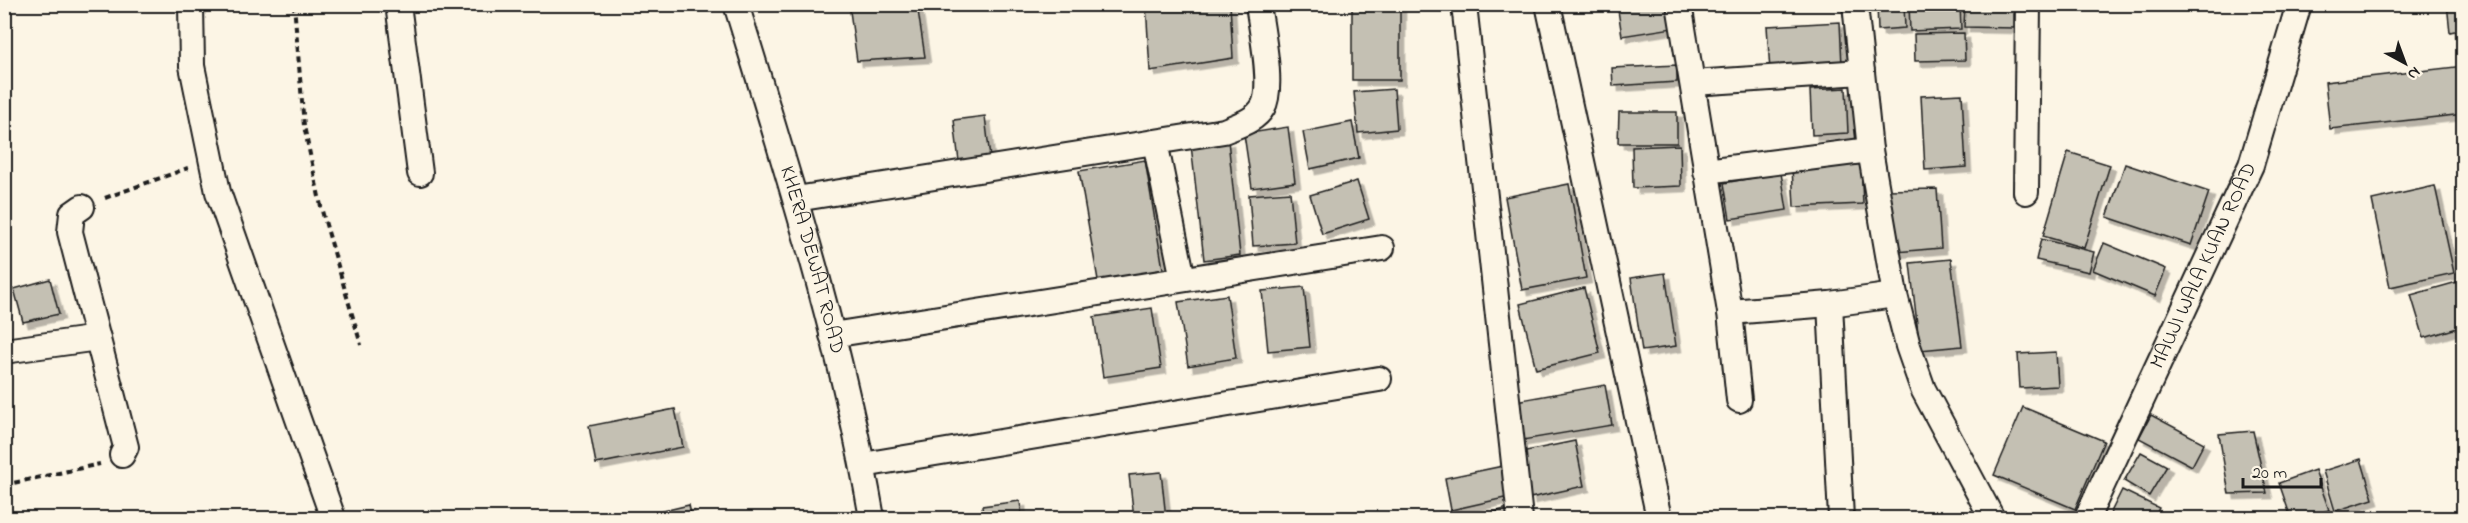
<svg xmlns="http://www.w3.org/2000/svg" width="2468" height="523" viewBox="0 0 2468 523" font-family="'Indie Flower',sans-serif">
<style>
.building{fill:#c4c0b3;stroke:#1c1c1c;stroke-width:1.5;filter:url(#shadow)}
.lines{fill:none;stroke-linecap:round;stroke-linejoin:round}
.minor-casing{stroke:#1c1c1c;stroke-width:28}
.path{stroke:#1c1c1c;stroke-width:4;stroke-dasharray:6 4.5;stroke-linecap:butt}
.minor{stroke:#fcf5e5;stroke-width:24}
.labels{text-anchor:middle;dominant-baseline:central;stroke-width:4.5;stroke-linejoin:round;paint-order:stroke}
.street-label{font-size:21px;fill:#1c1c1c;stroke:#fcf5e5}
</style>
<defs>
<filter id="shadow"><feDropShadow dx="5.5" dy="5.5" stdDeviation="0" flood-color="#0004"/></filter>
</defs>
<rect width="100%" height="100%" fill="#fcf5e5"/>
<filter id="ink" filterUnits="userSpaceOnUse"><feTurbulence type="fractalNoise" baseFrequency=".0167" numOctaves="2"/><feDisplacementMap in="SourceGraphic" scale="12" xChannelSelector="R" yChannelSelector="G"/><feConvolveMatrix kernelMatrix="1 2 1 2 8 2 1 2 1" color-interpolation-filters="sRGB"/></filter>
<g filter="url(#ink)">
<g class="building">
<polygon points="849,4 917,4 925,57 857,61"/>
<polygon points="1146,4 1230,4 1233,58 1150,71"/>
<rect x="1352" y="4" width="48" height="76"/>
<polygon points="1617,4 1669,4 1673,28 1622,36"/>
<polygon points="1877,4 1904,4 1905,28 1878,30"/>
<polygon points="1909,4 1960,4 1961,29 1910,31"/>
<polygon points="1965,4 2014,4 2014,28 1964,27"/>
<polygon points="2447,4 2464,4 2464,29 2450,32"/>
<polygon points="1840,22 1842,66 1770,71 1767,26"/>
<polygon points="1964,33 1965,60 1915,61 1914,34"/>
<polygon points="1677,65 1677,82 1613,86 1612,68"/>
<polygon points="2464,66 2464,114 2330,129 2325,82"/>
<polygon points="1846,88 1848,133 1812,135 1810,90"/>
<polygon points="1394,89 1397,129 1358,133 1354,92"/>
<polygon points="1962,94 1966,167 1925,170 1921,96"/>
<polygon points="1619,112 1677,112 1677,143 1618,143"/>
<polygon points="985,116 991,166 960,170 954,120"/>
<polygon points="1352,122 1359,158 1310,169 1303,132"/>
<polygon points="1288,127 1295,182 1252,188 1244,134"/>
<polygon points="1228,140 1240,255 1204,260 1191,145"/>
<polygon points="1680,145 1681,186 1633,188 1632,147"/>
<polygon points="2068,152 2110,165 2084,248 2043,236"/>
<polygon points="1145,160 1164,275 1099,286 1079,171"/>
<polygon points="1861,164 1863,204 1794,207 1792,167"/>
<polygon points="2125,164 2209,192 2191,245 2107,217"/>
<polygon points="1781,173 1787,210 1730,219 1724,183"/>
<polygon points="1357,181 1369,219 1322,234 1310,195"/>
<polygon points="1569,184 1586,278 1522,290 1505,197"/>
<polygon points="2435,186 2454,273 2390,287 2372,200"/>
<polygon points="1937,189 1941,248 1896,252 1885,190"/>
<polygon points="1290,192 1295,243 1253,246 1249,195"/>
<polygon points="2041,239 2094,252 2089,272 2036,260"/>
<polygon points="2104,243 2166,269 2155,296 2093,270"/>
<polygon points="1951,259 1962,346 1920,350 1910,263"/>
<polygon points="1665,273 1676,346 1642,351 1631,278"/>
<polygon points="50,279 59,314 23,322 14,289"/>
<polygon points="2464,280 2464,326 2424,338 2411,295"/>
<polygon points="1304,287 1310,347 1268,351 1262,291"/>
<polygon points="1584,288 1600,353 1536,369 1520,304"/>
<polygon points="1227,295 1236,358 1188,366 1178,302"/>
<polygon points="1152,308 1161,368 1103,377 1094,317"/>
<polygon points="2056,352 2058,386 2020,388 2018,354"/>
<polygon points="1605,385 1612,425 1517,441 1510,402"/>
<polygon points="2023,407 2104,441 2075,509 1994,475"/>
<polygon points="675,409 683,447 596,464 589,426"/>
<polygon points="2151,415 2204,443 2192,466 2139,438"/>
<polygon points="2253,431 2267,493 2229,494 2219,434"/>
<polygon points="1575,441 1584,486 1530,498 1521,452"/>
<polygon points="2141,452 2167,466 2149,496 2124,481"/>
<polygon points="2361,459 2373,499 2335,511 2323,471"/>
<polygon points="1503,466 1509,497 1451,510 1445,478"/>
<polygon points="2315,470 2329,510 2304,518 2291,518 2279,483"/>
<polygon points="1161,472 1166,518 1134,518 1129,475"/>
<polygon points="2122,490 2159,508 2154,518 2108,518"/>
<polygon points="1020,501 1022,518 983,518 982,506"/>
<polygon points="689,505 692,518 634,518"/>
<polygon points="1508,508 1512,518 1475,518"/>
</g>
<g class="lines">
<g class="minor-casing">
<g id="minor">
<polyline points="191,4 192,66 218,192 333,518"/>
<polyline points="398,4 420,173"/>
<path id="s1" d="M 736,4 C 788,174 842,343 872,518"/>
<polyline points="1464,4 1520,518"/>
<polyline points="1548,4 1659,518"/>
<polyline points="1679,4 1730,312 1739,400"/>
<polyline points="1855,4 1870,150 1895,295 1908,346 1923,389 1992,518"/>
<polyline points="1693,83 1862,72"/>
<polyline points="1155,142 1183,279"/>
<polyline points="1706,171 1870,150"/>
<polyline points="2026,192 2028,4"/>
<path d="M 796,199 L 1224,131 C 1238,125 1255,121 1263,107 C 1274,87 1261,28 1258,4"/>
<polyline points="82,207 72,214 70,232 126,447 122,455"/>
<polyline points="1830,304 1841,518"/>
<polyline points="1730,312 1830,304 1895,295"/>
<polyline points="832,335 1382,248"/>
<polyline points="4,351 98,338"/>
<polyline points="863,465 1379,379"/>
<path id="s2" d="M 2087,518 L 2251,165 L 2299,4"/>
</g>
</g>
<g class="path">
<polyline points="294,4 304,126 322,211 361,345"/>
<polyline points="105,198 188,168"/>
<polyline points="4,485 100,464"/>
</g>
<use href="#minor" class="minor"/>
</g>
</g>
<g class="labels">
<g class="street-label">
<text stroke="none"><textPath href="#s1" startOffset="267">KHERA DEWAT ROAD</textPath></text>
<text stroke="none"><textPath href="#s2" startOffset="278">MAUJI WALA KUAN ROAD</textPath></text>
</g>
</g>
<rect width="2468" height="523" fill="none" stroke="#fcf5e5" stroke-width="24"/>
<rect x="12" y="12" width="2444" height="499" fill="none" stroke="#1c1c1c" stroke-width="2" filter="url(#ink)"/>
<g transform="translate(2405 63) rotate(139)" stroke="#fcf5e5" stroke-width="4.5" paint-order="stroke">
<path d="M0-4.5L10 22L0 15L-10 22Z" fill="#1c1c1c"/>
<text y="-9" font-size="16" font-weight="bold" text-anchor="middle" fill="#1c1c1c">N</text>
</g>
<path d="M2243 478v9h78v-9" fill="none" stroke="#1c1c1c" stroke-width="3"/>
<text x="2252" y="478" font-size="18" fill="#1c1c1c" stroke="#fcf5e5" stroke-width="4.5" paint-order="stroke">20 m</text>
</svg>
